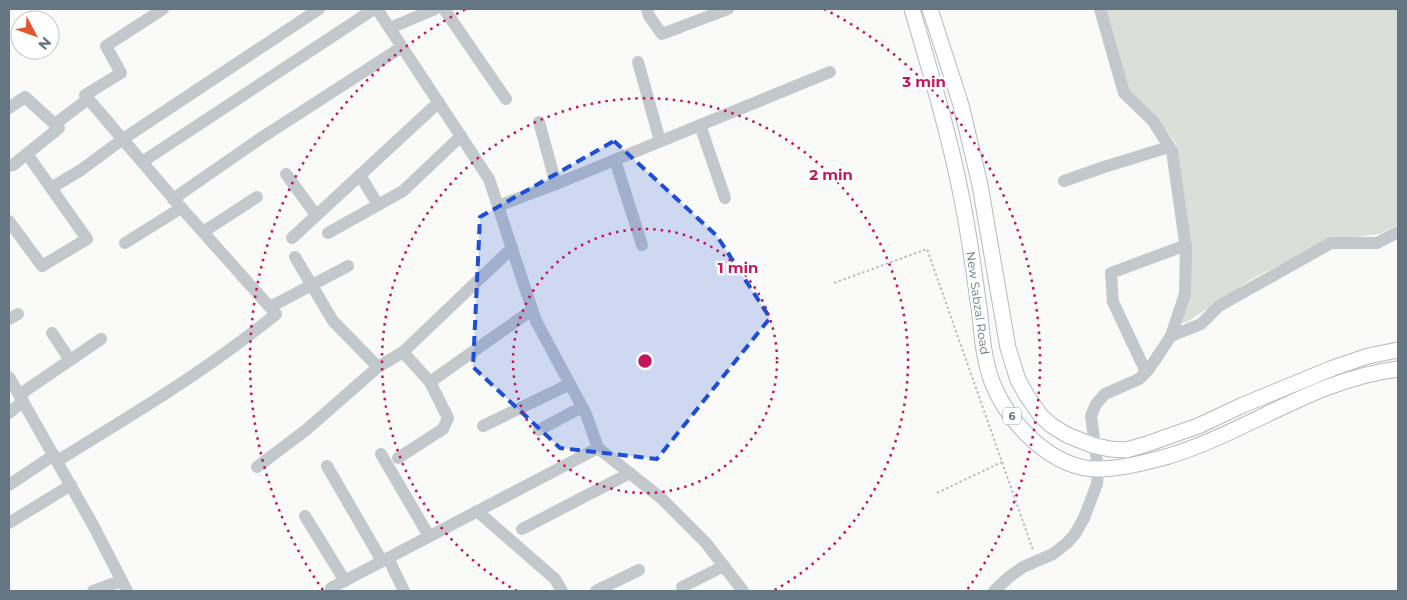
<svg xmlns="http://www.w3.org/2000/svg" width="1407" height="600" viewBox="0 0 1407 600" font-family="Montserrat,sans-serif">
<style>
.green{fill:#dadfd7}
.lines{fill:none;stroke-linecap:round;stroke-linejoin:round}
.major-casing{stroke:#b5babe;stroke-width:17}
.path{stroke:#bbbfc2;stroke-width:2;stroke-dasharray:2.5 2.5;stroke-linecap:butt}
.minor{stroke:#c3c8cc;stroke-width:12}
.major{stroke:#fff;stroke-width:15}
.marked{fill:#1d4ed8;fill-opacity:0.2;stroke:#1d4ed8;stroke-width:4;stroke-dasharray:10 6;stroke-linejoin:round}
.ring{fill:none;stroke:#c2185b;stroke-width:2.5;stroke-dasharray:2.5 5}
.labels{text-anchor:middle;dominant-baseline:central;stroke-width:5;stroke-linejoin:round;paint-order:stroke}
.shield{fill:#fff;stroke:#939fa8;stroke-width:1}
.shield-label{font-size:11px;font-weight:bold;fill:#657683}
.street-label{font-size:12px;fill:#657683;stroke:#fff}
.centre{fill:#c2185b;stroke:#fff;stroke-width:2.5}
.ring-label{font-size:15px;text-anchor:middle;font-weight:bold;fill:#c2185b;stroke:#fff;stroke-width:5;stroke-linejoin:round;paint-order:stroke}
</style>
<rect width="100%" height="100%" fill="#fafaf8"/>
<polygon class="green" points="1105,9 1398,9 1398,225 1379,234 1331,240 1255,277 1187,322 1178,324 1188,297 1180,164 1176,144 1156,116 1125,86"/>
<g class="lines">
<g class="major-casing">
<g id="major">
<path d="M 912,9 C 933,81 955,153 967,227 C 972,256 976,286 980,315 C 982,337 984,360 992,382 C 1008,422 1051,469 1098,469 C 1121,469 1147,462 1169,456 C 1247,432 1315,379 1398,369"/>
<polyline points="930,9 961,105 980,185 1008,348 1018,380 1027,396 1041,416 1051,425 1067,435 1092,445 1110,449 1126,450 1144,445 1198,426 1243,405 1333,368 1368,356 1398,350"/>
</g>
</g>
<g class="path">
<polyline points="834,283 927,249 1033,550"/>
<polyline points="937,493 1002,462"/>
</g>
<g class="minor">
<polyline points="377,9 489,179 536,321 586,414 598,448 661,498 706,543 743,591"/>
<polyline points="444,9 506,99"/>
<polyline points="647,9 649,16 662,34 728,9"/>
<polyline points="1100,9 1124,93 1153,121 1172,151 1186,249 1185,294 1171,336"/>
<polyline points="390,28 435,9"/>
<polyline points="638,62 660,141"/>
<polyline points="9,108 25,97 59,128 13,165 9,166"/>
<polyline points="539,122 556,184"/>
<polyline points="55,124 88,99"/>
<polyline points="700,125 725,198"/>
<polyline points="615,160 642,245"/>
<polyline points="142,162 374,9"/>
<polyline points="286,174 316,215"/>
<polyline points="360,175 378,205"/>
<polyline points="1064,181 1104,167 1169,147"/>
<polyline points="51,188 81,170 123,139 319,9"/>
<polyline points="173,199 261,138 402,47"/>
<polyline points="498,206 556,184 830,72"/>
<polyline points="9,221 42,266 87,239 27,154"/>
<polyline points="203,232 257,197"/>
<polyline points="328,233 403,191 461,136"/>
<polyline points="292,238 439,102"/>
<polyline points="125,243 181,208"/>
<polyline points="295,257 333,321 378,367"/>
<polyline points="270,307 348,266"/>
<polyline points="9,319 18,314"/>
<polyline points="52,333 70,360"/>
<polyline points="1146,372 1113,302 1111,273 1186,245"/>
<polyline points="9,377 93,525 127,591"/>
<polyline points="430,382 532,310"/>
<polyline points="19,395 101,339"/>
<polyline points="9,413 23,401"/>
<polyline points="483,426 570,384"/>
<polyline points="539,430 582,407"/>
<polyline points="381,454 429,536"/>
<polyline points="398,458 443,429 448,418 430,382 403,352"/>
<path d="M 57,461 C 132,415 208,370 276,314 L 178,204 L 85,95 L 121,73 L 106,46 L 163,9"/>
<polyline points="327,466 382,561"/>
<polyline points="257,467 306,430 378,367 403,352 512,248"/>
<polyline points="9,485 54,455"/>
<polyline points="477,511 555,579 562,591"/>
<polyline points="305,516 345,581"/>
<polyline points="9,523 71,485"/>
<polyline points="522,529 630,473"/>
<polyline points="388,558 404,591"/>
<polyline points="682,587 724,566"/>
<polyline points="331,588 598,448"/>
<polyline points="93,591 121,581"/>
<polyline points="596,591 639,570"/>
<polyline points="994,591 1009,577 1023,567 1053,554 1067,543 1075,534 1084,518 1097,484 1098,469 1091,416 1096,404 1105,394 1139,379 1149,369 1171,336 1201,324 1219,306 1331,243 1377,243 1398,232"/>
</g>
<use href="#major" class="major"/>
</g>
<path class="marked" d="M 614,141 L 717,236 L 770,318 L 657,459 L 560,448 L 473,367 L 480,217 Z"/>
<g class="ring">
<circle cx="645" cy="361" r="132"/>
<path d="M517 591A263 263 0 1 1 773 591"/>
<path d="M323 590A395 395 0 0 1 466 9M824 9A395 395 0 0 1 967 590"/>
</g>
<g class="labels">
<rect class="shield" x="1003" y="407.5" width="18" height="17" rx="4"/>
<g class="shield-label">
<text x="1012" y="416">6</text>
</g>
<g class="street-label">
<text transform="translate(978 303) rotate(82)">New Sabzal Road</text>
</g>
</g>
<circle cx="645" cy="361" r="8" class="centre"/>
<g class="ring-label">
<text x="924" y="87">3 min</text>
<text x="831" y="180">2 min</text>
<text x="738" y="273">1 min</text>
</g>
<rect width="1407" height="600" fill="none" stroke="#657683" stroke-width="20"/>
<g transform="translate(35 35) rotate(131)"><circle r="24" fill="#ffffff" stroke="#c1c8cd"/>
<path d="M0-4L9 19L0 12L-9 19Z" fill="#e4572e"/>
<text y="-8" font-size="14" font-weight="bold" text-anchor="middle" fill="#657683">N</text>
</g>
</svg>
